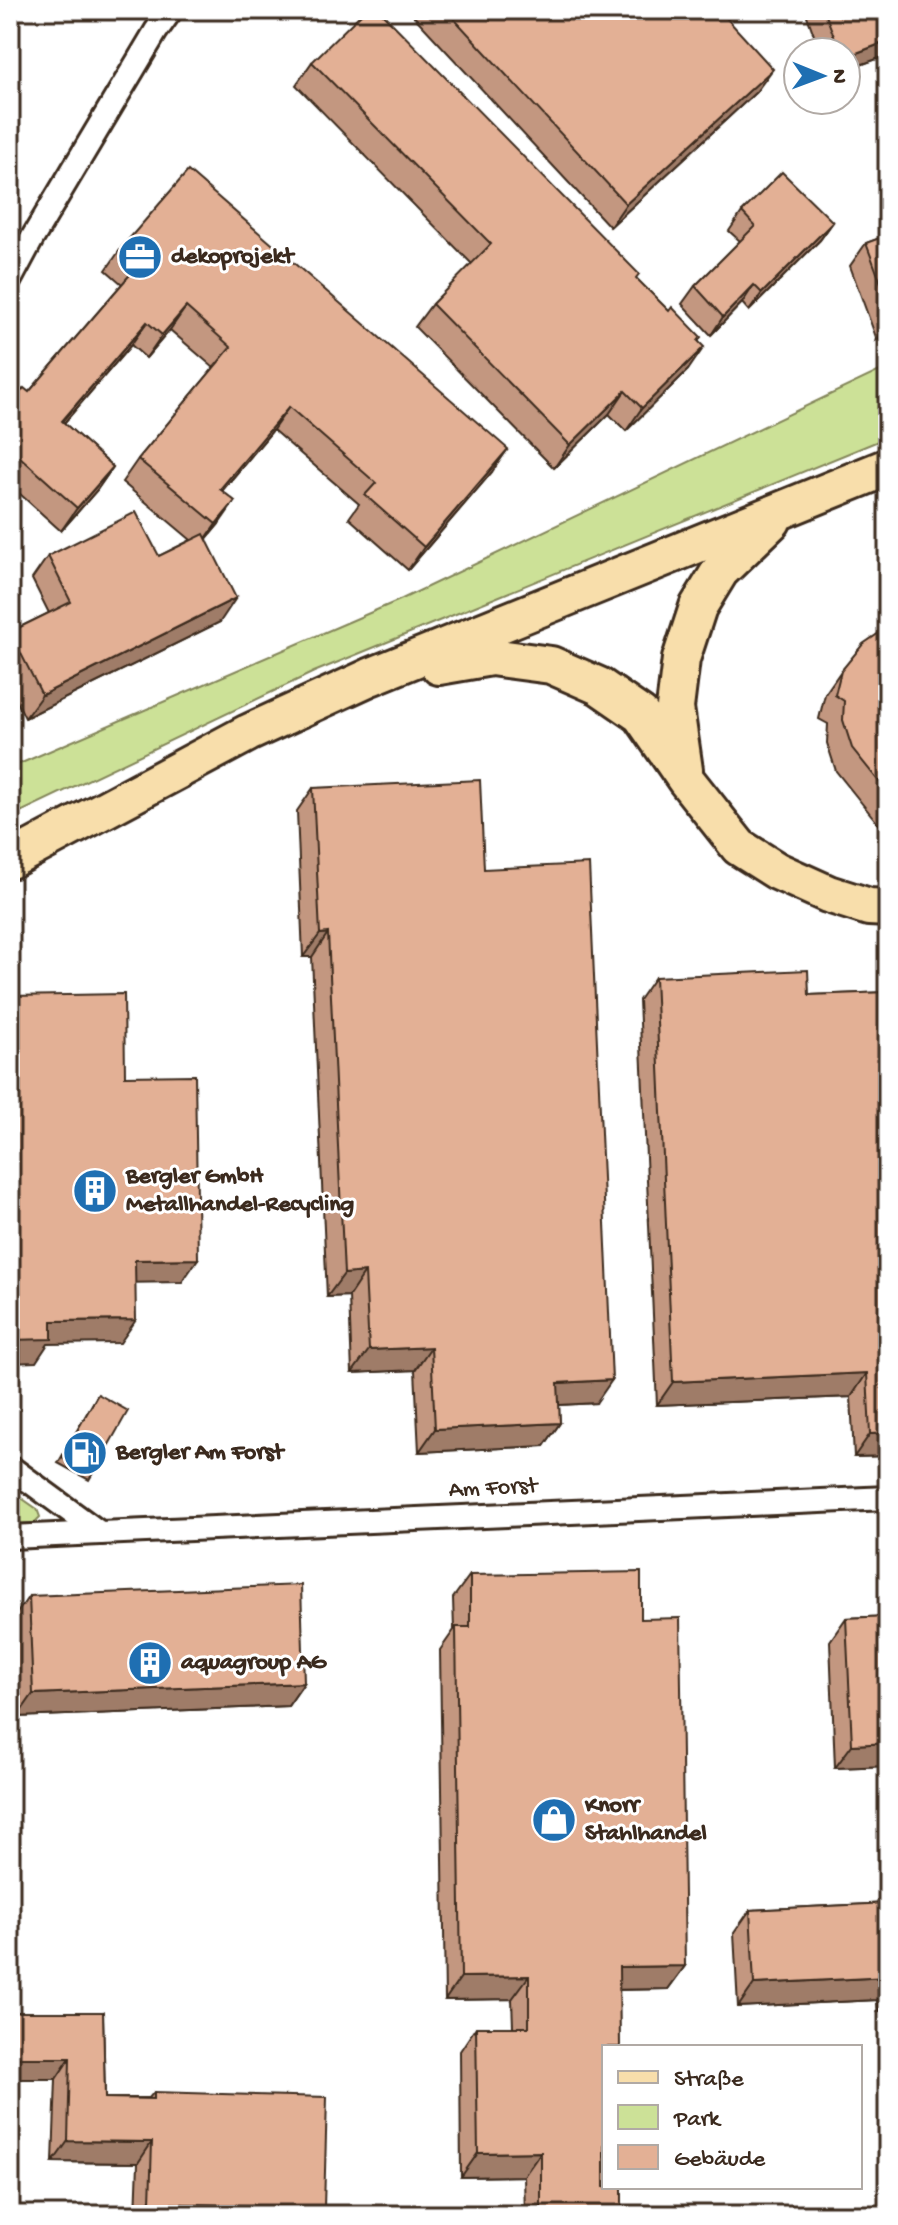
<svg xmlns="http://www.w3.org/2000/svg" width="898" height="2225" viewBox="0 0 898 2225" font-family="'Gochi Hand',sans-serif">
<style>
.green{fill:#cce197;stroke:#84865a;stroke-width:2}
.lines{fill:none;stroke-linecap:round;stroke-linejoin:round}
.minor-casing{stroke:#3b2a1e;stroke-width:28}
.primary-casing{stroke:#3b2a1e;stroke-width:42}
.minor{stroke:#fff;stroke-width:22}
.primary{stroke:#f8deab;stroke-width:36}
.wall{fill:#c39780;stroke:#3b2a1e;stroke-width:2}
.shaded-wall{fill:#9f7b68;stroke:#3b2a1e;stroke-width:2}
.building{fill:#e3b095;stroke:#3b2a1e;stroke-width:2}
.labels{text-anchor:middle;dominant-baseline:central;stroke-width:6;stroke-linejoin:round;paint-order:stroke}
.poi-label{font-size:24px;font-weight:bold;fill:#3b2a1e;stroke:#fff;text-anchor:start}
.street-label{font-size:24px;fill:#3b2a1e;stroke:#fff}
</style>
<rect width="100%" height="100%" fill="#fff"/>
<filter id="ink" filterUnits="userSpaceOnUse"><feTurbulence type="fractalNoise" baseFrequency=".0125" numOctaves="2"/><feDisplacementMap in="SourceGraphic" scale="16" xChannelSelector="R" yChannelSelector="G"/><feConvolveMatrix kernelMatrix="1 2 1 2 8 2 1 2 1" color-interpolation-filters="sRGB"/></filter>
<g filter="url(#ink)">
<g class="green">
<polygon points="888,367 888,437 314,672 10,817 10,768 402,599"/>
<polygon points="10,1490 37,1509 40,1517 34,1523 10,1524"/>
</g>
<g class="lines">
<g class="minor-casing">
<g id="minor">
<polyline points="10,280 33,237 156,31 171,10"/>
<polyline points="10,1467 100,1533"/>
<polyline points="10,1537 888,1498"/>
</g>
</g>
<g class="primary-casing">
<g id="primary">
<polyline points="439,666 491,657 551,665 599,686 641,715 686,780 739,847 777,871 828,894 869,907 888,908"/>
<polyline points="684,770 675,708 681,659 698,607 720,571 772,521"/>
<polyline points="10,860 248,733 370,677 888,467"/>
</g>
</g>
<use href="#minor" class="minor"/>
<use href="#primary" class="primary"/>
</g>
<g class="wall">
<polygon points="408,10 719,10 756,92 610,227"/>
<polygon points="805,10 888,10 888,55 846,70 846,52 820,52"/>
<polygon points="312,62 636,278 699,341 688,370 626,431 609,414 554,468 415,327 432,304 472,264 296,85"/>
<polygon points="742,212 833,222 820,240 749,311 742,303 711,335 682,304 695,286 740,241 729,231"/>
<polygon points="888,235 888,335 877,340 850,266 866,243"/>
<polygon points="122,247 492,472 408,570 349,518 359,504 273,430 222,491 219,524 207,538 220,622 25,718 10,687 10,632 49,613 32,579 48,556 159,556 191,540 122,482 138,459 214,368 170,330 146,358 131,345 64,423 113,467 97,490 61,531 10,485 10,404 29,392 122,284 106,270"/>
<polygon points="888,615 888,836 836,771 827,743 828,724 819,719 825,694 841,671 884,630 882,624"/>
<polygon points="313,788 484,869 596,1403 559,1405 560,1423 544,1446 419,1452 415,1370 352,1373 349,1296 327,1297 312,957 303,957 297,811"/>
<polygon points="655,977 809,995 888,992 888,1456 854,1457 851,1397 657,1405 639,1000"/>
<polygon points="98,1394 93,1473 89,1480 58,1463"/>
<polygon points="470,1575 641,1619 685,1966 668,1989 619,1990 620,2215 525,2215 524,2176 461,2177 460,2051 476,2027 513,2027 512,1999 445,2000 440,1650 454,1630 453,1598"/>
<polygon points="29,1596 304,1683 288,1706 17,1717 13,1619"/>
<polygon points="888,1616 888,1766 835,1768 830,1641 846,1618"/>
<polygon points="888,1903 888,2010 878,2011 877,2000 738,2007 734,1933 750,1910"/>
<polygon points="103,2012 105,2098 149,2098 154,2092 324,2208 319,2215 136,2215 138,2163 53,2162 56,2079 10,2079"/>
</g>
<g class="shaded-wall">
<polygon points="888,41 888,55 846,70 846,57"/>
<polygon points="773,69 756,92 610,227 626,204"/>
<polygon points="833,222 820,240 749,311 762,293"/>
<polygon points="754,285 742,303 711,335 723,317"/>
<polygon points="186,307 170,330 146,358 162,335"/>
<polygon points="147,322 131,345 46,444 62,421"/>
<polygon points="888,324 888,335 877,340"/>
<polygon points="704,347 688,370 626,431 642,408"/>
<polygon points="625,391 609,414 554,468 570,445"/>
<polygon points="289,407 273,430 204,512 220,489"/>
<polygon points="508,449 492,472 408,570 424,547"/>
<polygon points="113,467 97,490 61,531 77,508"/>
<polygon points="235,501 219,524 200,547 216,524"/>
<polygon points="236,598 220,622 25,718 42,695"/>
<polygon points="328,933 312,957 303,957 320,934"/>
<polygon points="198,1259 182,1282 119,1283 135,1260"/>
<polygon points="365,1272 349,1296 327,1297 344,1274"/>
<polygon points="136,1320 120,1343 48,1344 36,1362 10,1363 10,1340 52,1321"/>
<polygon points="431,1347 415,1370 352,1373 369,1350"/>
<polygon points="867,1373 851,1397 657,1405 673,1382"/>
<polygon points="612,1380 596,1403 542,1406 558,1383"/>
<polygon points="560,1423 544,1446 419,1452 435,1429"/>
<polygon points="888,1433 888,1456 854,1457 870,1434"/>
<polygon points="304,1683 288,1706 17,1717 33,1694"/>
<polygon points="888,1743 888,1766 835,1768 852,1745"/>
<polygon points="685,1966 668,1989 603,1990 619,1967"/>
<polygon points="529,1976 512,1999 445,2000 461,1977"/>
<polygon points="888,1977 888,1985 877,2000 738,2007 754,1984"/>
<polygon points="888,1996 888,2010 878,2011"/>
<polygon points="10,2058 70,2058 56,2079 10,2079"/>
<polygon points="68,2141 152,2142 138,2163 53,2162"/>
<polygon points="541,2152 524,2176 461,2177 478,2153"/>
<polygon points="150,2203 324,2208 319,2215 142,2215"/>
<polygon points="622,2212 620,2215 540,2215 541,2213"/>
</g>
<g class="building">
<polygon points="365,10 379,10 639,274 636,278 669,311 672,307 701,337 698,341 704,347 642,408 625,391 570,445 432,304 491,244 312,62"/>
<polygon points="446,10 719,10 773,69 626,204"/>
<polygon points="824,10 888,10 888,41 846,57 846,52 840,52"/>
<polygon points="188,171 508,449 424,547 365,495 376,483 289,407 220,489 235,501 216,524 138,459 231,347 186,307 162,335 147,322 62,421 113,467 77,508 10,448 10,404 24,388 29,392 140,263 122,247"/>
<polygon points="782,172 833,222 762,293 754,285 723,317 695,286 755,226 742,212"/>
<polygon points="888,235 888,302 866,243"/>
<polygon points="136,512 159,556 204,534 236,598 42,695 10,632 71,602 48,556"/>
<polygon points="888,627 888,793 852,748 843,720 844,701 835,695 841,671 863,644"/>
<polygon points="480,780 484,869 589,864 612,1380 558,1383 560,1423 435,1429 431,1347 369,1350 365,1272 344,1274 328,933 320,934 313,788"/>
<polygon points="808,970 809,995 888,992 888,1433 870,1434 867,1373 673,1382 655,977"/>
<polygon points="124,994 125,1076 195,1075 198,1259 135,1260 136,1320 52,1321 52,1339 10,1340 10,996"/>
<polygon points="98,1394 128,1411 93,1473 62,1457"/>
<polygon points="641,1572 641,1619 680,1618 685,1966 619,1967 620,2047 604,2047 604,2187 622,2187 622,2212 541,2213 541,2152 478,2153 476,2027 529,2027 529,1976 461,1977 456,1627 470,1627 470,1575"/>
<polygon points="301,1585 304,1683 33,1694 29,1596"/>
<polygon points="888,1616 888,1743 852,1745 846,1618"/>
<polygon points="888,1903 888,1977 754,1984 750,1910"/>
<polygon points="10,2012 103,2012 105,2098 154,2099 154,2092 327,2097 324,2208 150,2203 152,2142 68,2141 70,2058 10,2058"/>
</g>
</g>
<defs>
<g id="office-disc" transform="scale(2.3)"><circle r="9.5" fill="#1f6fb2" stroke="#fff"/><path d="M-6-3h4V-5.5h4V-3h4V5H-6ZM-1-4.5V-3h2v-1.5ZM-6 0V1H6V0Z" fill="#fff"/></g>
<g id="building-disc" transform="scale(2.3)"><circle r="9.5" fill="#1f6fb2" stroke="#fff"/><path d="M-4-6H4V6H1V3H-1V6H-4ZM-2.5-4.3h1.7v1.8h-1.7ZM.8-4.3h1.7v1.8H.8ZM-2.5-1h1.7V.8h-1.7ZM.8-1h1.7V.8H.8Z" fill="#fff"/></g>
<g id="fuel-disc" transform="scale(2.3)"><circle r="9.5" fill="#1f6fb2" stroke="#fff"/><path d="M-5.5-6h7V0h2V4h1.3V-2.5L3-4.5l.8-.8L6-3V5H2.5V1h-1V6h-7ZM-4.2-4.7v3.2H.2V-4.7Z" fill="#fff"/></g>
<g id="shop-disc" transform="scale(2.3)"><circle r="9.5" fill="#1f6fb2" stroke="#fff"/><path d="M-5-2.5h2.3a2.7 3.5 0 0 1 5.4 0H5L5.5 6h-11ZM-1.5-2.5h3a1.5 2.3 0 0 0-3 0Z" fill="#fff"/></g>
</defs>
<g fill-rule="evenodd">
<use href="#office-disc" x="140" y="257"/>
<use href="#building-disc" x="95" y="1191"/>
<use href="#fuel-disc" x="85" y="1453"/>
<use href="#building-disc" x="150" y="1663"/>
<use href="#shop-disc" x="554" y="1820"/>
</g>
<g class="labels">
<g class="poi-label">
<text x="171" y="257">dekoprojekt</text>
<text x="126" y="1177">Bergler GmbH<tspan x="126" dy="28">Metallhandel-Recycling</tspan></text>
<text x="116" y="1453">Bergler Am Forst</text>
<text x="181" y="1663">aquagroup AG</text>
<text x="585" y="1806">Knorr<tspan x="585" dy="28">Stahlhandel</tspan></text>
</g>
<g class="street-label">
<text transform="translate(493 1489) rotate(-3)">Am Forst</text>
</g>
</g>
<rect width="898" height="2225" fill="none" stroke="#fff" stroke-width="40"/>
<rect x="20" y="20" width="858" height="2185" fill="none" stroke="#3b2a1e" stroke-width="3" filter="url(#ink)"/>
<rect x="602" y="2045" width="260" height="144" fill="#ffffff" stroke="#b1aaa5" stroke-width="2"/>
<rect x="618" y="2071" width="40" height="12" fill="#f8deab" stroke="#b1aaa5" stroke-width="2"/>
<text x="674" y="2085" font-size="24" fill="#3b2a1e">Straße</text>
<rect x="618" y="2105" width="40" height="24" fill="#cce197" stroke="#b1aaa5" stroke-width="2"/>
<text x="674" y="2125" font-size="24" fill="#3b2a1e">Park</text>
<rect x="618" y="2145" width="40" height="24" fill="#e3b095" stroke="#b1aaa5" stroke-width="2"/>
<text x="674" y="2165" font-size="24" fill="#3b2a1e">Gebäude</text>
<g transform="translate(822 76) rotate(91)"><circle r="38" fill="#ffffff" stroke="#b1aaa5" stroke-width="2"/>
<path d="M0-6L14 30L0 20L-14 30Z" fill="#1f6fb2"/>
<text y="-12" font-size="22" font-weight="bold" text-anchor="middle" fill="#3b2a1e">N</text>
</g>
</svg>
